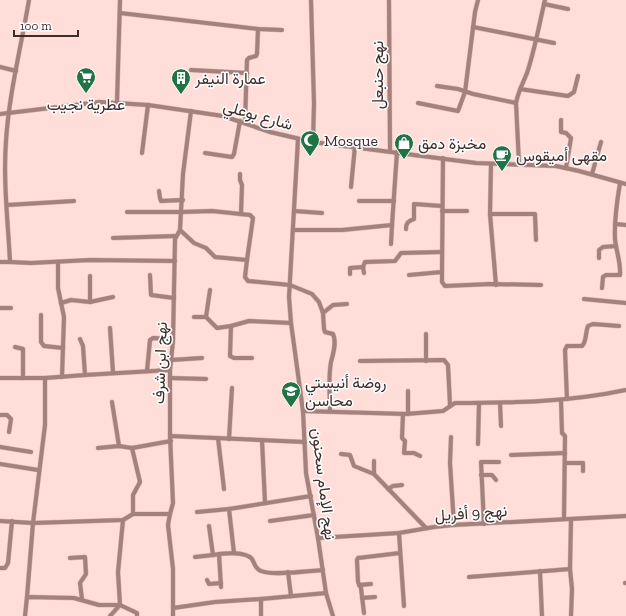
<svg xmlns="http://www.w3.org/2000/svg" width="626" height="616" viewBox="0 0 626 616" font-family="'Zilla Slab',Vazirmatn,serif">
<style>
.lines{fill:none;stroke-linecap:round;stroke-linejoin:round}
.minor-casing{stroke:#d8bab5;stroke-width:5}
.minor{stroke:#a4817c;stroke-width:4}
.labels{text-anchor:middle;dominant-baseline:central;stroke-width:3;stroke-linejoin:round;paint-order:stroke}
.street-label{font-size:16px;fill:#3d2d2b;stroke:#fff}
.poi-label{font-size:16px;fill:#3d2d2b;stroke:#fff;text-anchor:start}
</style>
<rect width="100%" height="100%" fill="#ffddd8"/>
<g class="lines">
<g class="minor-casing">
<g id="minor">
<polyline points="311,0 314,103 313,142"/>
<polyline points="389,0 390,151"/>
<polyline points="544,4 568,9"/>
<polyline points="120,13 258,29 282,30"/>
<polyline points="473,27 554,43"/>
<polyline points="0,67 16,71"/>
<polyline points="191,70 247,73"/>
<polyline points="437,86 458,89 473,94 516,103"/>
<polyline points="520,89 568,96 574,92 578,76"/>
<polyline points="117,102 120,0"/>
<polyline points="418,103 458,111 465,92 475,12 478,0"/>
<polyline points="0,114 100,102 148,105 223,116 270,132 313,142 476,163 556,166 579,171 626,184"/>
<polyline points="561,120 561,132 566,133 571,138 566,168"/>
<polyline points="245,123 247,60 249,58 256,56 257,54 258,29"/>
<polyline points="298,139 289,297 291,323 303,411 306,473 318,538 326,593 333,616"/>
<polyline points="142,153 148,105"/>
<polyline points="205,153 232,157 234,154 240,121"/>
<polyline points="443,158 442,272 442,282 445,286 490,284 541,285"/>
<polyline points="491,164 490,214 496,285"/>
<path d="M 519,164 L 516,103 C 518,92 523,83 527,73 C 535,49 539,25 545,0"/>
<polyline points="240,174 240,180 242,185 241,214"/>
<polyline points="592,174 601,142"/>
<polyline points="351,187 355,146"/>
<polyline points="159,191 160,198 161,201 183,200"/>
<polyline points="359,201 394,201"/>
<polyline points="7,205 74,201"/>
<polyline points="294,211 322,213"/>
<polyline points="442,211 467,211"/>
<polyline points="127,212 182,212 212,211 250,215 253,218 247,260 215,257 206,248 194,243 180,230"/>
<polyline points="490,214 535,214 536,240"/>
<polyline points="615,224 626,225"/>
<path d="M 406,229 C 406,223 408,221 414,219 L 414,204 L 442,206"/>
<polyline points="293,230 342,230 392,225 397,152"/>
<polyline points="113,238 176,236"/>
<polyline points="391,244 392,225"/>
<polyline points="599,258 599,250 603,247 616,246"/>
<path d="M 247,260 L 245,277 L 248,281 L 290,285 L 312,294 L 319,302 L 323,313 L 324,329 L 325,332 L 333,334 C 337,342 333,354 331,362 C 328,378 330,396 330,411"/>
<path d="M 0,262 L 10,262 C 8,222 3,181 6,141 C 9,94 21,47 29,0"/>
<polyline points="10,262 31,263 90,260 175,261"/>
<polyline points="58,263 58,288 64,317 62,377"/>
<polyline points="363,267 364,273"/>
<polyline points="350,274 350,268 363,267 365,262 395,261 401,253 441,252"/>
<polyline points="150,275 151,295 174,298"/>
<polyline points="409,275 442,272"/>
<path d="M 602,288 L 603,277 L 606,275 L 620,275 C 621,262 616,251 615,239 C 614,220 617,201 620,183"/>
<polyline points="210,290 206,317 217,328 231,326 249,321 291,323"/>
<polyline points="584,299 626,303"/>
<polyline points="90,302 90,276"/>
<polyline points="61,303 71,300 90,302 113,297"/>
<polyline points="0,308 11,308"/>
<polyline points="323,313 333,305 347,304"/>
<polyline points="41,315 41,342 44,346 63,348"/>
<polyline points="194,317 206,317"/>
<polyline points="231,326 230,356 234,358 252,358"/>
<polyline points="110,328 113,373"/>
<polyline points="80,339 83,346 85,375"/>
<polyline points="15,347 23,349 23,378"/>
<polyline points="171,360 202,358"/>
<polyline points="360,361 444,360 448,365 450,405"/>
<polyline points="426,361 426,334"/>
<polyline points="147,371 150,340 153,338 173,339"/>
<polyline points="0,378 45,378 85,375 170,370"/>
<polyline points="170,378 206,379"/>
<path d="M 567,399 L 565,350 L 567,346 L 582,346 C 587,341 585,333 588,326 L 593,324 L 619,326"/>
<polyline points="561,400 562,433 565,436 564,519"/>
<polyline points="112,402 119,446"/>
<polyline points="500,403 501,426"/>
<path d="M 303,411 L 406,414 L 443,411 L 455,403 C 512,403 570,402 626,390"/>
<polyline points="403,414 402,438 405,441 404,453 414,453 420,456"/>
<polyline points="408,414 408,391"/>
<polyline points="0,415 7,415 11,419 9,432"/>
<polyline points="170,436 305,442"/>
<polyline points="451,437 450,463 454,525"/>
<polyline points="218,438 224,489"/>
<polyline points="229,439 232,388"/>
<polyline points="262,440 265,503"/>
<polyline points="478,444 479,403"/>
<polyline points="0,447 31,452"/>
<polyline points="98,448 119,446 132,448 140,482 133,495 133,514"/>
<polyline points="132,448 171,441"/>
<polyline points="341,454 350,455 354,466 374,474 426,528"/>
<polyline points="511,455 565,453"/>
<polyline points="566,463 583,463 583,471"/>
<polyline points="0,464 38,470"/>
<polyline points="374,474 374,461"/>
<polyline points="481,475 492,475 496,480"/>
<polyline points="388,489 393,486 402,485"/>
<polyline points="197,512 229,509"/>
<polyline points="123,520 118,572 120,605 137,613 137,616"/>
<polyline points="0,521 33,523 45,425 45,378"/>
<polyline points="270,521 314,515"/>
<polyline points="484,524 481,462 499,462"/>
<path d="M 209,526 L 213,555 C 222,553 246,551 252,559 C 255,564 255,569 261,571 C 274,576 308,571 323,570"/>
<polyline points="399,533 404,606"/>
<polyline points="318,538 399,533 434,527 453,525 626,516"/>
<polyline points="234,553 229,509 311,496"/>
<polyline points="219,554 221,587"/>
<polyline points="195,557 213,555"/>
<polyline points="70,558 85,557 86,574 80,583 82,599"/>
<polyline points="0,568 5,568 8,563 12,521"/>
<polyline points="540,571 542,616"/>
<polyline points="288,572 291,596"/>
<polyline points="469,577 570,569"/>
<polyline points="207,580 209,584 221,583"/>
<polyline points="625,583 626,583"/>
<polyline points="359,585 371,584"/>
<polyline points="27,597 33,523 123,520 133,514 170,514"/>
<polyline points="362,598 375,597"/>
<polyline points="261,599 326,593"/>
<polyline points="173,608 215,602 261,599 261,616"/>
<polyline points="364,613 361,588 358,582 357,560 358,558 400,553"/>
<polyline points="25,616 27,597 74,598 99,605 120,605 110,616"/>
<polyline points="173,616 173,569 168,525 170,514 173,503 170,436 170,370 173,341 175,239 180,230 183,174 191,111"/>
<polyline points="571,616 572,589 570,569 571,520"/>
</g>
</g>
<use href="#minor" class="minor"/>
</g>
<defs>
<g id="supermarket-pin" transform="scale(1)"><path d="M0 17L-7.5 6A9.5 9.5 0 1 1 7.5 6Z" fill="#207344" stroke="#fff"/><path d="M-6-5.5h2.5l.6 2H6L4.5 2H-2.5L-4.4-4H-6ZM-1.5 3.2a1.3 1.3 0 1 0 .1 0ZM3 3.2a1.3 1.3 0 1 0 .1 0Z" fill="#fff"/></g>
<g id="building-pin" transform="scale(1)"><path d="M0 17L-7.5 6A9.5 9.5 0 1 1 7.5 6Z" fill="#207344" stroke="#fff"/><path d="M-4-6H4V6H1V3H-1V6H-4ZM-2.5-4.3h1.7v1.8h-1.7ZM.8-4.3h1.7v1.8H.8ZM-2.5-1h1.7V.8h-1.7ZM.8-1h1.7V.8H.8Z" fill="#fff"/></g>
<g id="mosque-pin" transform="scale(1)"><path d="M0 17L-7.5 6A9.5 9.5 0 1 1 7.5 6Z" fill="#207344" stroke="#fff"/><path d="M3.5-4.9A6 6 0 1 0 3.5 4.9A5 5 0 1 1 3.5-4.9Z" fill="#fff"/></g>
<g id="shop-pin" transform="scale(1)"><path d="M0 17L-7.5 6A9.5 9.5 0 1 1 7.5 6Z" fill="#207344" stroke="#fff"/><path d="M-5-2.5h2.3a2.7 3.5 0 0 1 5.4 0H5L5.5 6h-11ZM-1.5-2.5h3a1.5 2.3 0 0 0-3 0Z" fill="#fff"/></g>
<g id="cafe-pin" transform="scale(1)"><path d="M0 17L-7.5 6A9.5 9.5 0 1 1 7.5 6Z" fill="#207344" stroke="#fff"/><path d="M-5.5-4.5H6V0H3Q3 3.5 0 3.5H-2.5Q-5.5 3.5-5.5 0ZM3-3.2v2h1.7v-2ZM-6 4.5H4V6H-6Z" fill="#fff"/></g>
<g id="school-pin" transform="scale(1)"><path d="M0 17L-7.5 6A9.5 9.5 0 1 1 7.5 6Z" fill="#207344" stroke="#fff"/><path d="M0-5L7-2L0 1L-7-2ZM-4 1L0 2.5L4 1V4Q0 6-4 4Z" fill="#fff"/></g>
</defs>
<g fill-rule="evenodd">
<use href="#supermarket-pin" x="86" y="77"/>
<use href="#building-pin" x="181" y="78"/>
<use href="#mosque-pin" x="310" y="140"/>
<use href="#shop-pin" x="404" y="143"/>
<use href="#cafe-pin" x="502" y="155"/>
<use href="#school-pin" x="291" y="391"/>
</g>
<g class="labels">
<g class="street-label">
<text transform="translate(377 75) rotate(-90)">نهج حنبعل</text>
<text transform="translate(258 115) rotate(16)">شارع بوعلي</text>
<text transform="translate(160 363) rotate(-88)">نهج ابن شرف</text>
<text transform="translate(324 484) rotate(83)">نهج الإمام سحنون</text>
<text transform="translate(471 513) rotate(-4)">نهج 9 أفريل</text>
</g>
<g class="poi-label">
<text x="195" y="78">عمارة النيفر</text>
<text x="86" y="104" text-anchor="middle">عطرية نجيب</text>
<text x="324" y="140">Mosque</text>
<text x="418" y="143">مخبزة دمق</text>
<text x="516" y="155">مقهى أميقوس</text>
<text x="305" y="382">روضة أنيستي<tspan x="305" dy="18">محاسن</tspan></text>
</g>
</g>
<path d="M14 30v6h64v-6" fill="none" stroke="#3d2d2b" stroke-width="2"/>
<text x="20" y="30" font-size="12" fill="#3d2d2b" stroke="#ffffff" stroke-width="3" paint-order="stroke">100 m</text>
</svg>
